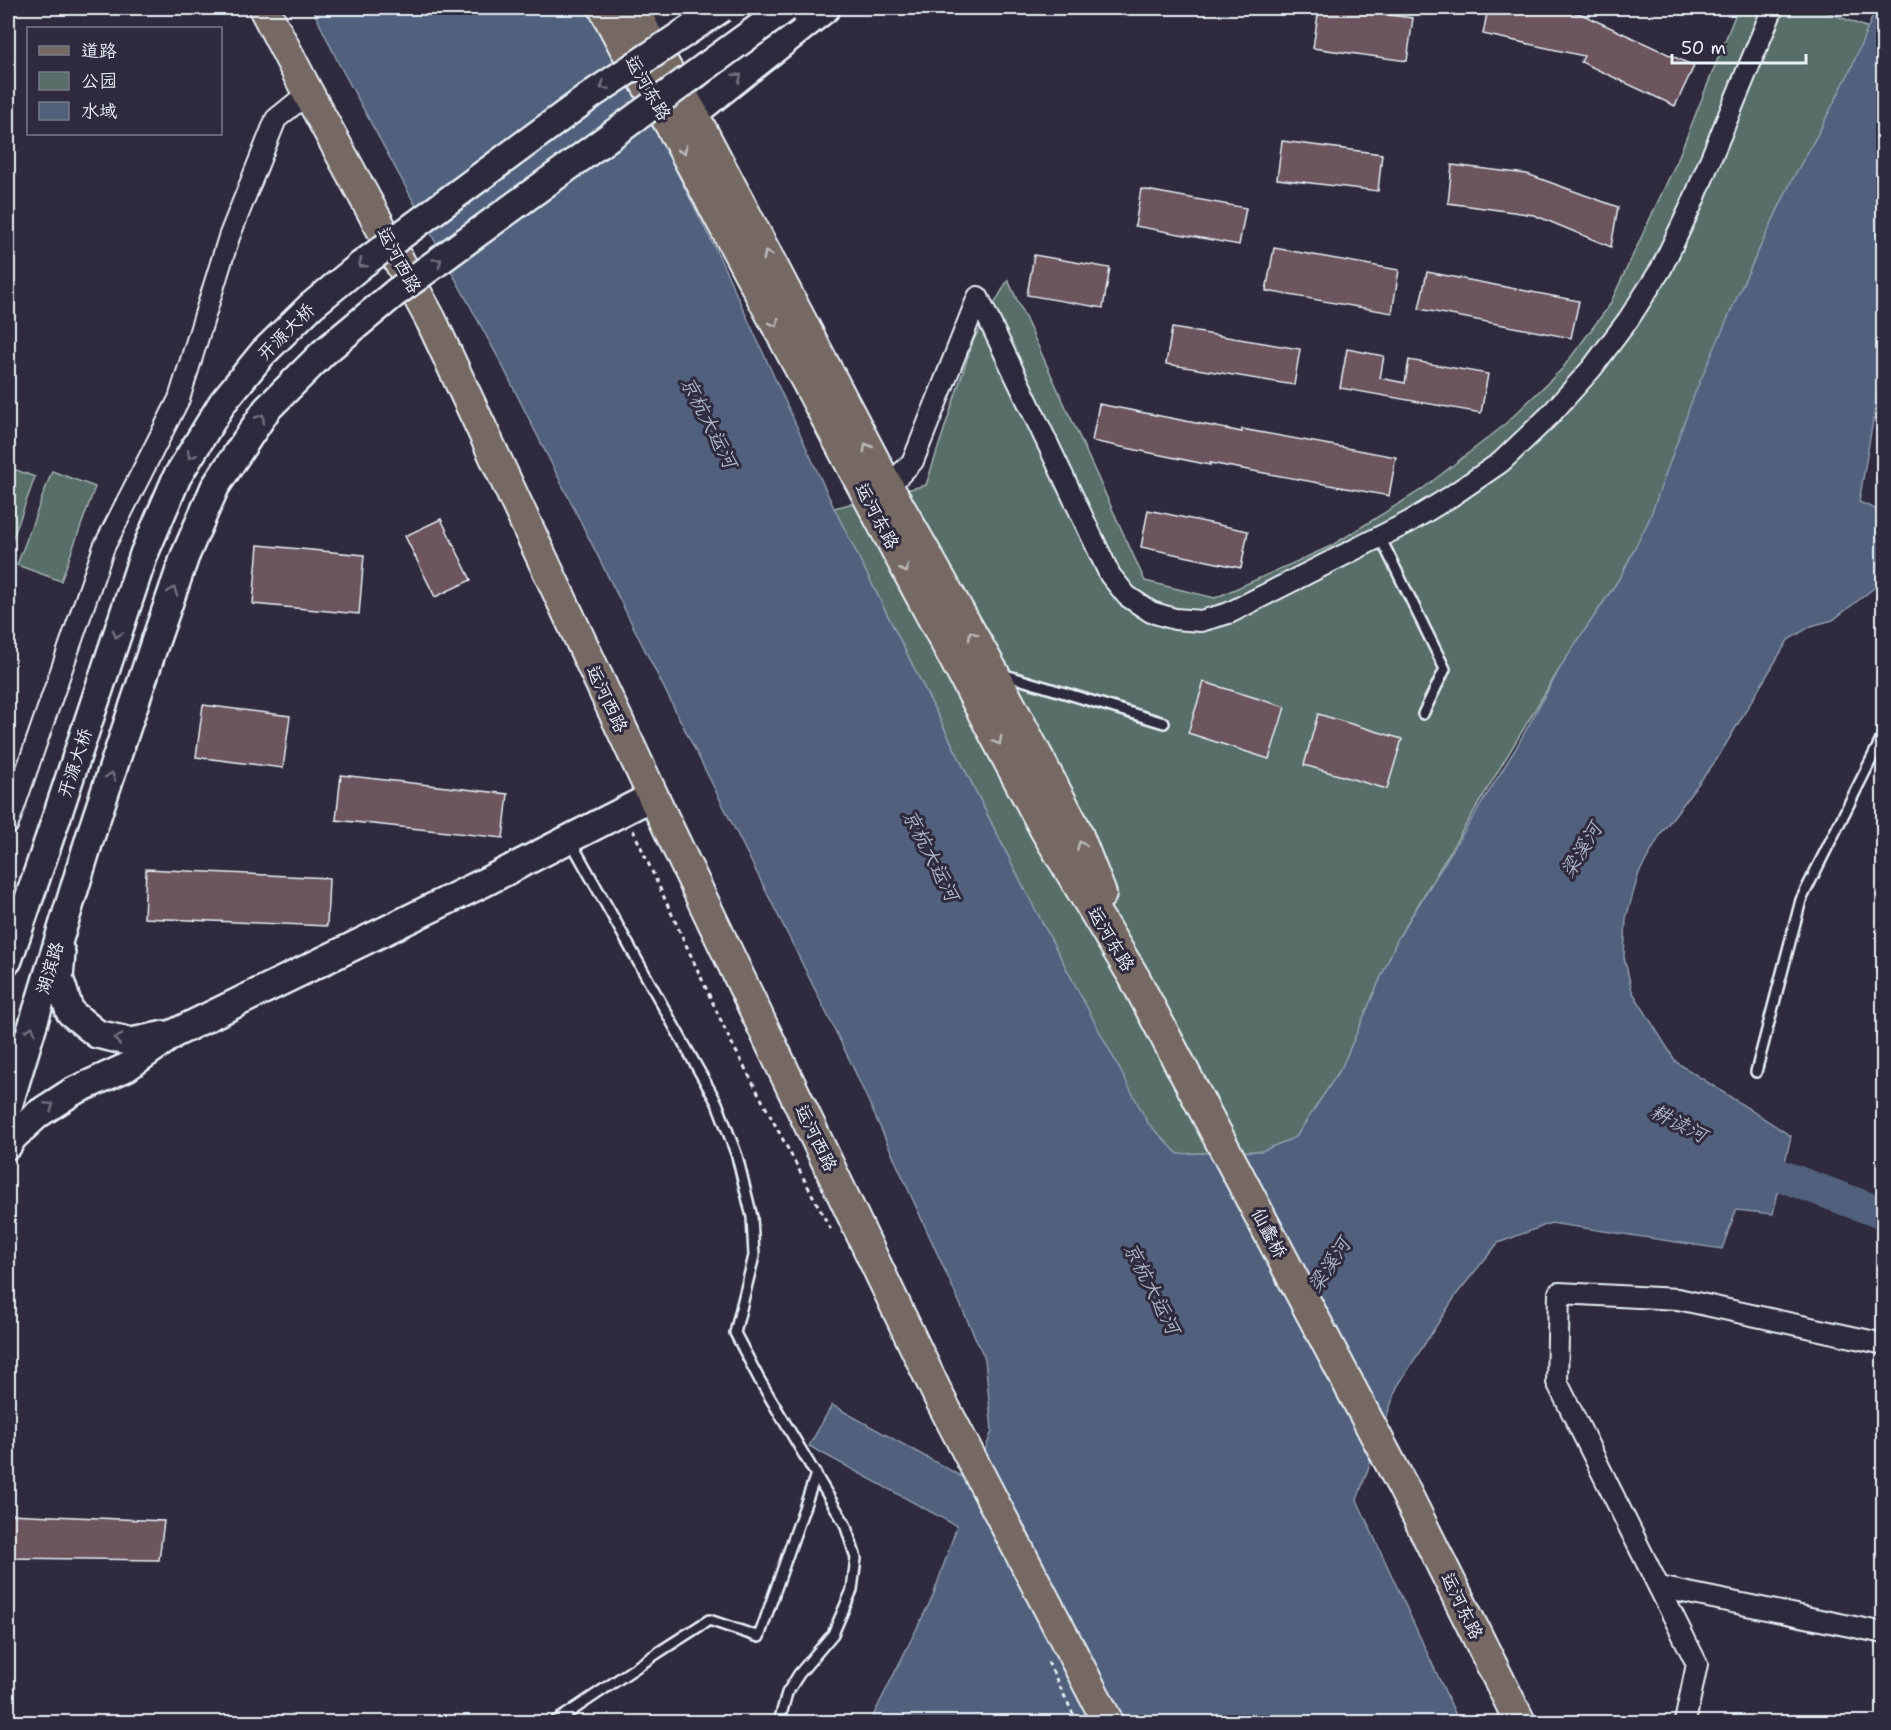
<svg xmlns="http://www.w3.org/2000/svg" width="1891" height="1730" viewBox="0 0 1891 1730" font-family="'Shantell Sans','LXGW WenKai TC',sans-serif">
<style>
.green{fill:#596e69;stroke:#a0b0b0;stroke-width:1.5}
.water{fill:#51607b;stroke:#8d9aad;stroke-width:1.5}
.lines{fill:none;stroke-linecap:round;stroke-linejoin:round}
.river{stroke:#51607b;stroke-width:32}
.building{fill:#6c555d;stroke:#e8f1f8;stroke-width:1.5}
.lane-casing{stroke:#e8f1f8;stroke-width:14}
.street-casing{stroke:#e8f1f8;stroke-width:24}
.secondary-casing{stroke:#e8f1f8;stroke-width:32}
.primary-casing{stroke:#e8f1f8;stroke-width:34}
.path{stroke:#e8f1f8;stroke-width:3;stroke-dasharray:4.5 4.5;stroke-linecap:butt}
.lane{stroke:#2f2a3d;stroke-width:9}
.street{stroke:#2f2a3d;stroke-width:20}
.secondary{stroke:#2f2a3d;stroke-width:27}
.primary{stroke:#766964;stroke-width:30}
.secondary-bridge-casing{stroke:#e8f1f8;stroke-width:32;stroke-linecap:butt}
.secondary-bridge{stroke:#2f2a3d;stroke-width:27}
.oneway{stroke:#70707e}
.oneway2{stroke:#babbbd}
.labels{text-anchor:middle;dominant-baseline:central;stroke-width:6;stroke-linejoin:round;paint-order:stroke}
.street-label{font-size:18px;fill:#e8f1f8;stroke:#2f2a3d}
.water-label{font-size:20px;font-style:italic;fill:#acb7c6;stroke:#2f2a3d}
</style>
<rect width="100%" height="100%" fill="#2f2a3d"/>
<filter id="ink" filterUnits="userSpaceOnUse"><feTurbulence type="fractalNoise" baseFrequency=".0167" numOctaves="2"/><feDisplacementMap in="SourceGraphic" scale="12" xChannelSelector="R" yChannelSelector="G"/><feConvolveMatrix kernelMatrix="1 2 1 2 8 2 1 2 1" color-interpolation-filters="sRGB"/></filter>
<g filter="url(#ink)">
<g class="green">
<polygon points="1738,8 1817,8 1868,28 1851,69 1819,132 1791,182 1741,288 1649,520 1621,576 1563,663 1398,938 1342,1067 1296,1137 1262,1151 1178,1154 1148,1124 1026,892 834,508 926,485 973,341 1008,280 1145,581 1215,598 1331,546 1421,490 1502,427 1562,369 1609,306 1677,161"/>
<polygon points="8,467 35,477 8,552"/>
<polygon points="52,471 95,487 61,581 17,565"/>
</g>
<polygon class="water" points="312,8 594,8 718,254 834,508 1026,892 1148,1123 1178,1154 1262,1151 1296,1137 1342,1067 1398,938 1516,748 1563,663 1621,576 1649,520 1694,395 1741,288 1791,182 1819,132 1851,69 1876,8 1883,8 1883,361 1859,502 1883,512 1883,581 1833,620 1811,626 1788,640 1717,759 1662,832 1639,873 1626,918 1624,957 1632,991 1676,1062 1791,1136 1773,1214 1736,1210 1722,1249 1551,1223 1498,1243 1456,1295 1397,1387 1357,1500 1459,1722 870,1722 933,1596 957,1526 809,1446 832,1405 973,1483 992,1431 985,1359 851,1063 793,945 501,363 339,64"/>
<g class="lines">
<polyline class="river" points="1744,1157 1782,1176 1884,1214"/>
</g>
<g class="building">
<polygon points="1319,8 1334,8 1413,18 1407,61 1313,48"/>
<polygon points="1488,8 1552,8 1581,14 1694,66 1675,106 1581,62 1584,56 1483,34"/>
<polygon points="1282,141 1382,154 1378,191 1277,179"/>
<polygon points="1452,165 1527,174 1618,207 1611,247 1534,215 1448,203"/>
<polygon points="1141,189 1246,208 1239,245 1135,226"/>
<polygon points="1274,248 1399,270 1392,313 1266,291"/>
<polygon points="1034,255 1110,268 1103,308 1027,295"/>
<polygon points="1427,272 1579,301 1571,338 1419,309"/>
<polygon points="1172,328 1300,349 1294,385 1166,364"/>
<polygon points="1347,349 1384,356 1380,378 1405,383 1409,360 1488,374 1481,413 1340,388"/>
<polygon points="1099,404 1242,432 1242,429 1396,457 1389,496 1210,463 1210,465 1092,441"/>
<polygon points="1148,510 1248,531 1241,568 1141,547"/>
<polygon points="441,519 471,580 435,597 405,536"/>
<polygon points="258,545 364,555 359,614 253,604"/>
<polygon points="1204,682 1285,707 1269,759 1188,733"/>
<polygon points="203,705 290,716 283,768 196,757"/>
<polygon points="1318,714 1402,739 1387,789 1304,765"/>
<polygon points="341,775 508,794 503,838 336,820"/>
<polygon points="146,869 329,878 327,926 144,918"/>
<polygon points="8,1514 164,1521 159,1560 8,1558"/>
</g>
<g class="lines">
<g class="lane-casing">
<g id="lane">
<polyline points="1380,537 1445,669 1423,714"/>
<polyline points="1002,674 1164,723"/>
<polyline points="570,840 717,1103 737,1156 752,1217 754,1256 735,1333 759,1379 845,1524 856,1558 852,1590 833,1634 799,1674 787,1693 779,1722"/>
<polyline points="1756,1072 1801,900 1884,734"/>
<polyline points="555,1722 659,1652 709,1620 759,1637 816,1474"/>
</g>
</g>
<g class="street-casing">
<g id="street">
<polyline points="888,487 913,461 978,297 1110,575 1127,596 1151,612 1175,619 1201,621 1229,613 1409,522 1450,497 1501,462 1550,415 1592,368 1628,320 1661,269 1692,204 1773,8"/>
<polyline points="8,824 104,547 179,399 229,237 276,119 308,93"/>
<polyline points="1659,1587 1884,1633"/>
<polyline points="1685,1722 1697,1664 1557,1382 1559,1293 1678,1299 1884,1344"/>
</g>
</g>
<g class="secondary-casing">
<g id="secondary">
<polyline points="647,36 690,8"/>
<polyline points="693,114 826,8"/>
<polyline points="61,953 59,978 70,1012 97,1034 132,1042 165,1035"/>
<polyline points="8,960 56,819"/>
<polyline points="8,1106 92,831"/>
<polyline points="8,1145 13,1137 38,1114 72,1092 127,1067 175,1033 485,882 653,796"/>
</g>
</g>
<g class="primary-casing">
<g id="primary">
<polyline points="264,8 308,93 431,320 653,796 939,1397 1108,1722"/>
<polyline points="604,8 625,48 671,126 1046,831 1134,977 1404,1489 1520,1722"/>
<polyline points="633,8 647,36 693,114 888,487 993,672 1075,828 1101,894"/>
</g>
</g>
<g class="path">
<polyline points="633,830 729,1038 831,1230"/>
<polyline points="1048,1662 1077,1722"/>
</g>
<use href="#lane" class="lane"/>
<use href="#street" class="street"/>
<use href="#secondary" class="secondary"/>
<use href="#primary" class="primary"/>
<g class="secondary-bridge-casing">
<g id="secondary-bridge">
<polyline points="56,819 144,554 177,477 223,402 263,353 311,306 361,265 594,93 722,8"/>
<polyline points="92,831 155,642 185,556 215,487 267,409 323,353 395,293 786,8"/>
</g>
</g>
<use href="#secondary-bridge" class="secondary-bridge"/>
</g>
<defs><path id="oneway-chevron" d="M-2-3.5L2.5 0L-2 3.5" fill="none" stroke-width="1.6" stroke-linecap="round" stroke-linejoin="round" transform="scale(1.5)"/></defs>
<g class="oneway">
<use href="#oneway-chevron" transform="translate(738 77) rotate(-39)"/>
<use href="#oneway-chevron" transform="translate(604 86) rotate(146)"/>
<use href="#oneway-chevron" transform="translate(438 262) rotate(-36)"/>
<use href="#oneway-chevron" transform="translate(362 264) rotate(142)"/>
<use href="#oneway-chevron" transform="translate(261 418) rotate(-57)"/>
<use href="#oneway-chevron" transform="translate(191 455) rotate(121)"/>
<use href="#oneway-chevron" transform="translate(173 591) rotate(-70)"/>
<use href="#oneway-chevron" transform="translate(117 634) rotate(108)"/>
<use href="#oneway-chevron" transform="translate(111 776) rotate(-72)"/>
<use href="#oneway-chevron" transform="translate(31 1030) rotate(-73)"/>
<use href="#oneway-chevron" transform="translate(118 1039) rotate(-167)"/>
<use href="#oneway-chevron" transform="translate(50 1106) rotate(-34)"/>
</g>
<g class="oneway2">
<use href="#oneway-chevron" transform="translate(683 150) rotate(62)"/>
<use href="#oneway-chevron" transform="translate(767 255) rotate(-118)"/>
<use href="#oneway-chevron" transform="translate(775 323) rotate(62)"/>
<use href="#oneway-chevron" transform="translate(867 447) rotate(-118)"/>
<use href="#oneway-chevron" transform="translate(905 569) rotate(62)"/>
<use href="#oneway-chevron" transform="translate(972 635) rotate(-120)"/>
<use href="#oneway-chevron" transform="translate(998 741) rotate(62)"/>
<use href="#oneway-chevron" transform="translate(1081 845) rotate(-112)"/>
</g>
</g>
<g class="labels">
<g class="street-label">
<text transform="translate(648 88) rotate(60)">运河东路</text>
<text transform="translate(399 260) rotate(62)">运河西路</text>
<text transform="translate(286 332) rotate(-45)">开源大桥</text>
<text transform="translate(877 516) rotate(62)">运河东路</text>
<text transform="translate(607 699) rotate(65)">运河西路</text>
<text transform="translate(75 763) rotate(-72)">开源大桥</text>
<text transform="translate(1111 939) rotate(59)">运河东路</text>
<text transform="translate(50 968) rotate(-73)">湖滨路</text>
<text transform="translate(816 1138) rotate(64)">运河西路</text>
<text transform="translate(1269 1233) rotate(62)">仙蠡桥</text>
<text transform="translate(1462 1606) rotate(64)">运河东路</text>
</g>
<g class="water-label">
<text transform="translate(709 422) rotate(63)">京杭大运河</text>
<text transform="translate(1581 850) rotate(-59)">梁溪河</text>
<text transform="translate(931 855) rotate(63)">京杭大运河</text>
<text transform="translate(1679 1123) rotate(27)">耕读河</text>
<text transform="translate(1329 1265) rotate(-57)">梁溪河</text>
<text transform="translate(1152 1288) rotate(63)">京杭大运河</text>
</g>
</g>
<rect width="1891" height="1730" fill="none" stroke="#2f2a3d" stroke-width="30"/>
<rect x="15" y="15" width="1861" height="1700" fill="none" stroke="#e8f1f8" stroke-width="2" filter="url(#ink)"/>
<rect x="27" y="27" width="195" height="108" fill="#2f2a3d" stroke="#797a88" stroke-width="1.5"/>
<rect x="39" y="46" width="30" height="9" fill="#766964" stroke="#797a88" stroke-width="1.5"/>
<text x="81" y="57" font-size="18" fill="#e8f1f8">道路</text>
<rect x="39" y="72" width="30" height="18" fill="#596e69" stroke="#797a88" stroke-width="1.5"/>
<text x="81" y="87" font-size="18" fill="#e8f1f8">公园</text>
<rect x="39" y="102" width="30" height="18" fill="#51607b" stroke="#797a88" stroke-width="1.5"/>
<text x="81" y="117" font-size="18" fill="#e8f1f8">水域</text>
<path d="M1672 54v9h134v-9" fill="none" stroke="#e8f1f8" stroke-width="3"/>
<text x="1681" y="54" font-size="18" fill="#e8f1f8" stroke="#2f2a3d" stroke-width="4.5" paint-order="stroke">50 m</text>
</svg>
